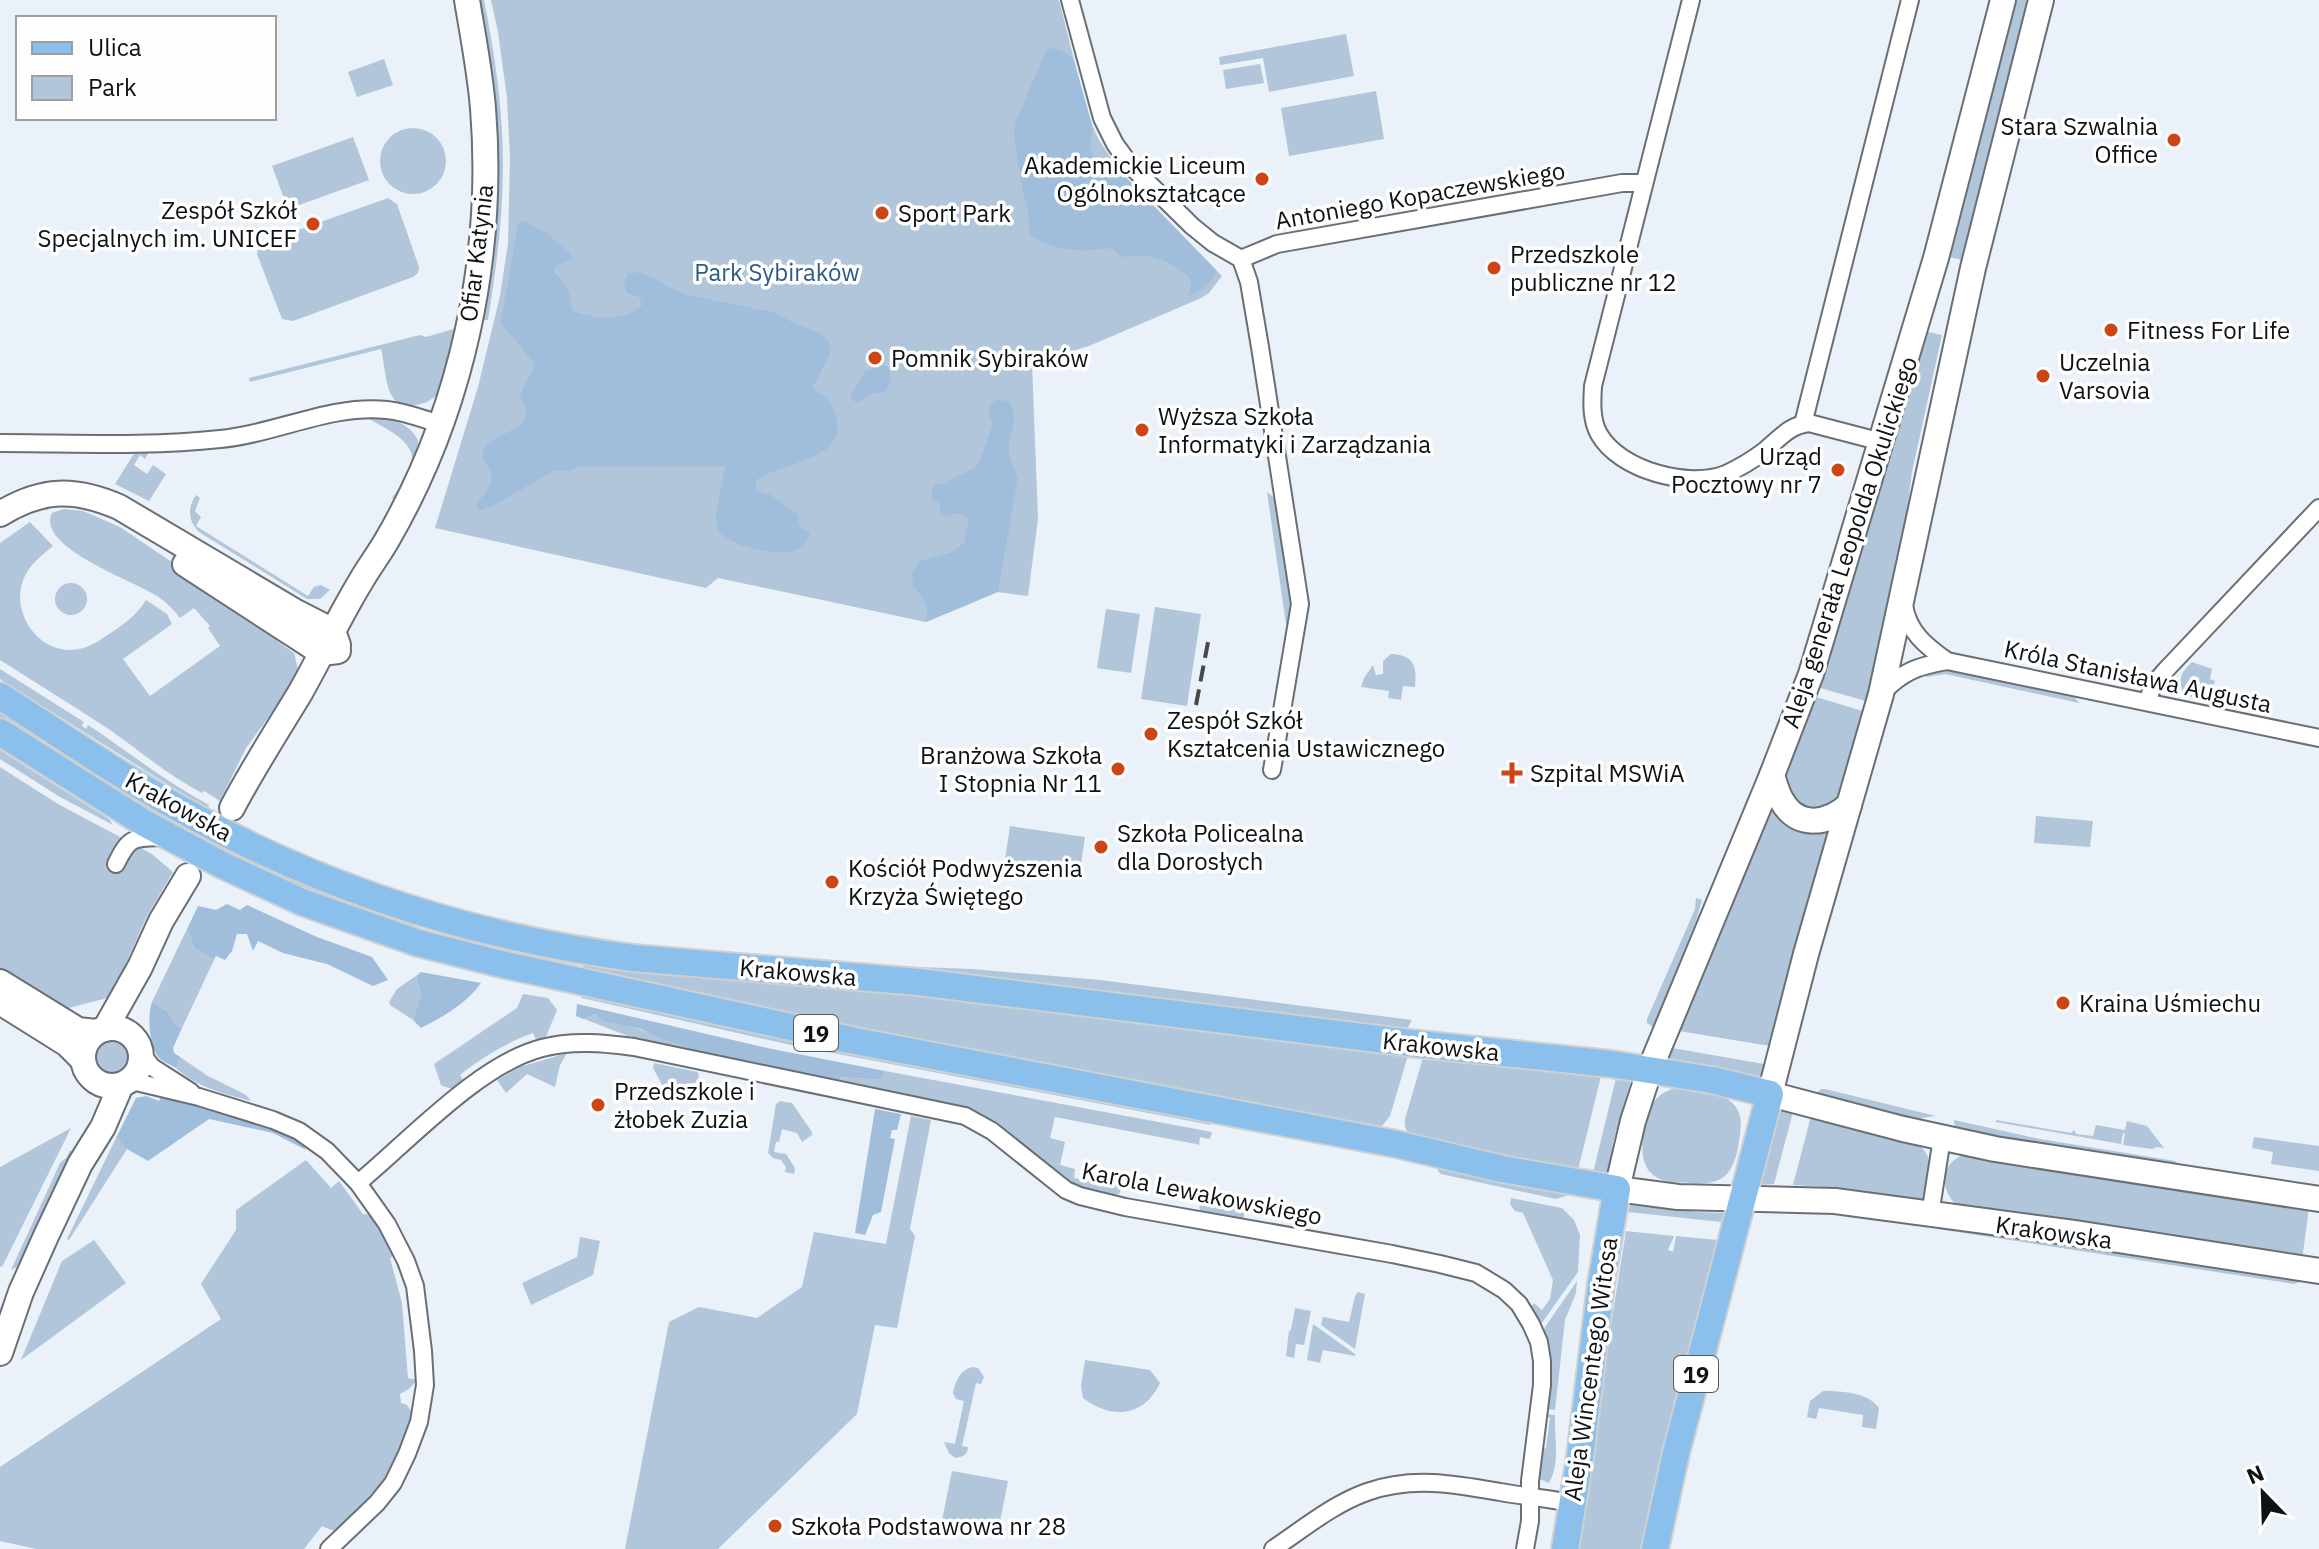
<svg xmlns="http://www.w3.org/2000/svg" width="2319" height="1549" viewBox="0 0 2319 1549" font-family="'IBM Plex Sans',sans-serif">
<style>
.green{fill:#b1c6da}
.forest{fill:#a0bedc}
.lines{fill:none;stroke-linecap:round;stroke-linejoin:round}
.street-casing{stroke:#696f75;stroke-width:20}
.secondary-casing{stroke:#696f75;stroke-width:28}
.primary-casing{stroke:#cfd0d0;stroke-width:30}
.street{stroke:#fff;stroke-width:16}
.secondary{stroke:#fff;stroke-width:24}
.primary{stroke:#8bbfec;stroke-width:26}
.rail{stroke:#45494c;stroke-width:4;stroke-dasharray:16 8;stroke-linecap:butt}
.poi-dot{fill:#cd4514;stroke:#fefefe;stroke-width:3}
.labels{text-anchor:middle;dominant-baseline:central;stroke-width:7;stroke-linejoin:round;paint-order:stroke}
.shield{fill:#fefefe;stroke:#57595a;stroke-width:2}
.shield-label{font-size:22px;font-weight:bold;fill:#0f1214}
.poi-label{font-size:24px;fill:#0f1214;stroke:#fefefe;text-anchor:start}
.street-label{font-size:24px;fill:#0f1214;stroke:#fefefe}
.park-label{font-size:24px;fill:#2d5b84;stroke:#fefefe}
</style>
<rect width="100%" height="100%" fill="#eaf1f8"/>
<g class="green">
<path d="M 477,0 L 484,0 C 495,55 503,110 503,166 C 503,218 496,269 488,320 L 481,320 Z"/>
<polygon points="491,0 1059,0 1089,119 1099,140 1119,170 1222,276 1209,293 1199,299 1089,346 1032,363 1038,519 1028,596 997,592 926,622 718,578 706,588 435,528 478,387 500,296 508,243 510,158 507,98 498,32"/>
<polygon points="2011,0 2033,0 1966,261 1945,256"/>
<polygon points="1346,34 1354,76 1269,92 1263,58 1220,65 1219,57"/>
<polygon points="384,59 393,85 357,97 348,72"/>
<polygon points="1260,64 1264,83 1226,89 1223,70"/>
<polygon points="1376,91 1384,139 1289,156 1281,108"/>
<circle cx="413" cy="161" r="33"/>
<polygon points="353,137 369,180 288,209 272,166"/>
<polygon points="388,198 397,204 419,267 418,273 413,277 293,321 282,319 257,254 259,246 262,243"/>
<path d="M 457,328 L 438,394 C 430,402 421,405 409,406 C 384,407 386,367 381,349 L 250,382 L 249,378 L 420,335 L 426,337 Z"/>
<polygon points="1924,331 1942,335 1912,472 1900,565 1869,702 1817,687"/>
<path d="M 366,417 C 387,418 407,420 418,440 C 419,460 405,481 395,499 L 392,498 C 398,488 410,476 412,465 C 417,440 383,428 366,417 Z"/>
<polygon points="137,449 151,449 145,459 140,455 134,465 147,474 153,465 166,474 149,501 115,484"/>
<polygon points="1267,492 1277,500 1294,603 1286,643 1287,631"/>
<path d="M 196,495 L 200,498 L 195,511 L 201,517 L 196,526 L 308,596 L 314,587 L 321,585 L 330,590 L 320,599 L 307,599 L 199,532 C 188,521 187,508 196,495 Z"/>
<path d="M 64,509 L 83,511 L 120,527 L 280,635 L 277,641 L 294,653 L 298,669 L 297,678 L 246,748 L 220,801 L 204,791 L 202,793 C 169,776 140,751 110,730 C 74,706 36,683 0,660 L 0,543 L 30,522 L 53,546 C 42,555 30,564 24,578 C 10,609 35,650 70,650 C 88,650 100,640 115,630 C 128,621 137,614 146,600 L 167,614 L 172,624 L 123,659 L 150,696 L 220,646 L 208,628 L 210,626 L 194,608 L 180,618 C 174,610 166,602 157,596 C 135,581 35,547 52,513 Z"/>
<circle cx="71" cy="599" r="16"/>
<polygon points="1155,607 1201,614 1187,706 1141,699"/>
<polygon points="1106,609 1140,614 1131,673 1097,668"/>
<path d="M 1391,654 C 1415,655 1417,667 1415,687 L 1403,686 L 1401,700 L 1388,698 L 1389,691 L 1361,687 L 1364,678 L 1373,665 L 1376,675 L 1383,674 L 1383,661 Z"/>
<path d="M 2192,662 L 2212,669 L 2210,679 L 2215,681 L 2208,701 L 2184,695 C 2178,680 2180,673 2192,662 Z"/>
<polygon points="1946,668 2073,695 2079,703 1945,674 1927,677 1923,674"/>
<path d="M 0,669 L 84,722 L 82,726 L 86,729 L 88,725 C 129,752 166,782 209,805 L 208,808 L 170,786 L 4,682 L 0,679 Z"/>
<polygon points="1813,696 1866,712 1839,804 1822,813 1792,803 1783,774"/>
<polygon points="0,707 189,824 182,835 0,721"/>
<polygon points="0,750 109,819 113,825 60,797 0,759"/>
<polygon points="0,767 58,804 152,854 173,872 147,916 111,997 65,1009 0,975"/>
<polygon points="1771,801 1834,825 1770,1046 1679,1031"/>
<polygon points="2036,816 2093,821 2090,847 2034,843"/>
<polygon points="1010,826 1085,837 1080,871 1005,860"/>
<polygon points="244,852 414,922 414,927 412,930 237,863"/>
<polygon points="1696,898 1702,900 1696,921 1653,1027 1647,1023 1647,1019 1695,909"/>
<polygon points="187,929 195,949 214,960 182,1028 176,1025 168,1012 152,1002"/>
<polygon points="585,960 906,990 1409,1052 1390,1116 1383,1125 1372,1130 1182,1095 582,973"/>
<polygon points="864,965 972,969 1100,980 1412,1020 1406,1031"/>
<polygon points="416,976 421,994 413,1020 390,1005 389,1002 397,989"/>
<polygon points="579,990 1211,1117 1211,1125 791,1045 582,998"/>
<path d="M 523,994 L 548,998 L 557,1010 L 545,1039 L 537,1042 L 533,1033 C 505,1043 483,1057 460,1075 L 465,1083 C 457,1090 451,1090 441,1085 L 434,1064 L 517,1008 Z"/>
<path d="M 595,1014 C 609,1025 626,1024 642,1030 C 664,1039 686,1047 708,1055 L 644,1043 L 644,1039 L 628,1036 L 584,1019 Z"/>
<circle cx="112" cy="1057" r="20"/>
<polygon points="1672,1048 1764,1064 1760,1077 1668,1058"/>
<polygon points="567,1053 560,1065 555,1087 527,1074 506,1093 497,1080 520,1067"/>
<path d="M 1424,1054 L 1601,1076 L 1578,1170 L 1418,1140 C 1408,1135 1404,1131 1405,1119 Z"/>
<path d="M 180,1057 L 208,1076 L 246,1095 L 251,1101 C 227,1095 194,1086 176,1068 Z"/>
<polygon points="654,1063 698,1072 699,1080 678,1094 666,1092 653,1068"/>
<path d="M 885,1071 L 1212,1132 L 1210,1139 L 1200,1137 L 1199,1145 L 1196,1144 L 1055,1117 L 1050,1138 L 1065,1142 L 1060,1165 L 1075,1169 L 1074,1178 L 1122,1187 L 1119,1194 C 1077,1205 1021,1141 988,1119 C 982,1115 973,1113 965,1110 C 925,1096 880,1090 838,1082 L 841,1077 L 881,1080 Z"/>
<polygon points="1616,1078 1631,1080 1613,1142 1608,1176 1593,1173"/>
<path d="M 1678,1087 C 1708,1092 1748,1092 1740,1135 C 1738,1147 1737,1159 1730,1170 C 1722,1183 1706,1184 1692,1183 C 1678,1182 1662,1184 1651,1173 C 1636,1159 1643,1119 1653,1103 C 1659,1094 1668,1090 1678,1087 Z"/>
<polygon points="1821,1089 1825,1089 1936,1116 1914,1119 1817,1093"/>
<polygon points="780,1101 792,1103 812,1132 812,1135 802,1142 797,1133 782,1129 779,1142 776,1142 774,1152 786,1154 795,1168 794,1174 785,1172 786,1167 781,1160 773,1158 768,1153 776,1104"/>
<polygon points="1777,1107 1793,1112 1774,1184 1758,1185"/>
<polygon points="911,1116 931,1120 910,1229 915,1236 897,1328 875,1325 857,1414 718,1549 625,1549 669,1322 699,1307 757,1318 802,1287 814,1232 886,1244"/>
<path d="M 1811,1116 L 1920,1146 C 1937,1161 1928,1181 1924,1201 L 1843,1188 L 1793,1185 Z"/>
<polygon points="1954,1120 2040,1139 2175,1161 2178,1164 2151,1164 1993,1137 1955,1128"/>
<polygon points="1996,1120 2071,1133 2074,1130 2076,1134 2093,1136 2096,1125 2125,1130 2127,1121 2147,1126 2164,1148 2157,1147 2152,1149 2123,1145 2125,1134 2123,1133 2121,1144 1996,1122"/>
<polygon points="71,1128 2,1267 0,1266 0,1167"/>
<polygon points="2254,1137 2319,1146 2319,1171 2271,1164 2273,1152 2252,1148"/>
<polygon points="116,1138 127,1149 69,1240 67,1239"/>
<polygon points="70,1150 73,1157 21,1265 11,1270 60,1163 66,1158"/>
<path d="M 1969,1153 L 2309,1208 L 2302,1260 L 1958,1206 C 1937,1189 1941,1159 1969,1153 Z"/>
<path d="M 306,1160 L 331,1188 L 339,1181 L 363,1214 L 373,1215 L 396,1254 L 390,1258 L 402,1303 L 408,1378 L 417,1380 L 409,1389 L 400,1394 L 401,1403 L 407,1405 L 413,1414 C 396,1469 380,1490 340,1530 L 331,1530 L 322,1526 L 304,1549 L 36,1549 L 0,1541 L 0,1467 L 221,1319 L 201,1284 L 236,1230 L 236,1210 Z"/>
<polygon points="1438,1166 1572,1194 1556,1199 1441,1174 1438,1171"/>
<polygon points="1511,1198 1562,1208 1574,1220 1580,1235 1578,1272 1541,1324 1531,1307 1534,1303 1542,1310 1550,1299 1553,1280 1523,1213 1515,1211 1510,1204"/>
<polygon points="1199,1199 1285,1212 1284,1217 1245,1210 1243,1220 1200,1213"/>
<polygon points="1630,1205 1696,1212 1724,1213 1721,1222 1628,1212"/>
<polygon points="1945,1227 2106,1247 2299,1278 2299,1282 2294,1284 1938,1229"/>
<polygon points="1626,1231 1674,1236 1668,1250 1673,1252 1676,1236 1718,1240 1640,1549 1575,1549"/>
<polygon points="580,1237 600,1241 593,1275 531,1305 522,1283 577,1257"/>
<polygon points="94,1240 126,1283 21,1360 62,1261"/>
<polygon points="1577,1281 1576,1293 1565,1320 1555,1410 1546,1409 1548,1351 1543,1330"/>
<polygon points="1358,1292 1365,1294 1355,1349 1321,1325 1323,1317 1349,1322 1355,1296"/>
<polygon points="1295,1308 1311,1311 1304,1345 1296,1344 1294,1358 1286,1356 1289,1331 1291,1330"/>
<polygon points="1313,1324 1355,1354 1355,1356 1323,1350 1320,1363 1307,1360"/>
<path d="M 1085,1360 L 1150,1370 L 1160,1383 C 1144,1417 1112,1420 1083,1398 L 1081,1386 Z"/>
<path d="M 973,1367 L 978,1368 L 984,1377 L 981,1384 L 976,1383 L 962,1446 L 968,1447 C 968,1455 962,1457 955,1458 L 949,1453 L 944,1442 L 955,1444 L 964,1401 L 956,1399 L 953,1393 C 956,1381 959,1370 973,1367 Z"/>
<path d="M 1823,1391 C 1841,1391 1868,1392 1879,1408 L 1876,1429 L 1862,1427 L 1863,1415 L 1819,1408 L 1816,1419 L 1807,1417 L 1810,1401 Z"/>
<path d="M 1545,1414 L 1555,1415 C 1554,1438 1561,1462 1549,1483 L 1537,1478 L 1541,1451 L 1546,1448 L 1550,1418 Z"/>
<polygon points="952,1471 1008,1481 998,1532 942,1520"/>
</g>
<g class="forest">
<path d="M 1051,48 L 1068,53 L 1074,61 L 1093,128 L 1089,148 L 1094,156 L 1119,170 L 1216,270 C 1210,285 1203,290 1188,296 L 1191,286 L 1189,277 C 1165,259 1154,253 1122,257 L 1112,248 C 1083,252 1057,252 1031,236 C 1027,224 1030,209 1024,198 L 1014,138 L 1015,123 L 1047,49 Z"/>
<path d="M 523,221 L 547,233 L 571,255 L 572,258 L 565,263 L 557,265 L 553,272 C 570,286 568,291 573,311 C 596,319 623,323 642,305 L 639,297 L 627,293 L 624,282 L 628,274 L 639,272 L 654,278 L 668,287 L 687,295 L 773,312 L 794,323 L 818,332 L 829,341 L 830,354 L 813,387 C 818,395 827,395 831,404 C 860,462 783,460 755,481 L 757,491 L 771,495 L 799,515 L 798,525 L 810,533 C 807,541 803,548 794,551 C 778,556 724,546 718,529 C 712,514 724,482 725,466 L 578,467 L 570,471 L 555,470 L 495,505 L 478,511 L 476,504 C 481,498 488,491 491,483 C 496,470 477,461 485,448 C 498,428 542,432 520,396 C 523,384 531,377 535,364 C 523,350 513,337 501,323 L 518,223 Z"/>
<path d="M 881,365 L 887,366 C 893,377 892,382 885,392 L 868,395 L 861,401 L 855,402 L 850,396 L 865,372 Z"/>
<path d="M 996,400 L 1008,401 C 1021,419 1010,427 1009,445 C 1008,457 1013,466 1018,477 L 998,592 L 926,622 C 929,607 925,597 913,587 L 912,572 L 920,561 L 952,552 L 964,543 L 969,517 L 955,513 L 947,517 L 941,515 L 939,503 L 932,499 L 932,490 L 936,484 L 944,485 C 950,477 958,477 966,472 C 970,470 975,469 977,465 C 980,462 992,427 993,422 L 988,414 L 990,404 Z"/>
<polygon points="227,904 240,910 247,905 317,937 372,957 388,980 373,986 327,964 283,953 258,941 253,951 247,934 237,934 232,951 225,960 216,956 214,960 195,949 187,929 198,906 216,910"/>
<path d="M 421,972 L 481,983 C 467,1003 443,1017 421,1028 L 413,1020 L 421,994 L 416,976 Z"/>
<path d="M 152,1002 L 168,1012 L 176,1025 L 182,1028 L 173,1048 L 174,1053 L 180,1057 L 176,1068 C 171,1065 163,1062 159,1058 C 149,1048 147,1014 152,1002 Z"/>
<polygon points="577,1004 772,1049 885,1071 881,1080 841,1077 838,1082 708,1055 657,1037 641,1029 603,1021 595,1014 584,1019 576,1016"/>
<polygon points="162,1095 250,1119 298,1137 306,1150 273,1133 209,1119 148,1161 127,1149 116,1138 136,1098 146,1096 159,1101"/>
<polygon points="875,1109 901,1114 897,1130 892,1130 890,1138 895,1139 881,1212 873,1215 865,1235 855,1233"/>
</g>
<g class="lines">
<g class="street-casing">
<g id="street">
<polyline points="1070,0 1102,118 1115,144 1131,166 1192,226 1213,243 1241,259"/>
<path d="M 1691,0 L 1593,386 C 1592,402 1591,420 1599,434 C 1619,470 1689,489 1726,474 C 1739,468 1751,461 1763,452 C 1778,440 1789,425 1809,423 L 1882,442"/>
<polyline points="1241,259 1249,282 1260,347 1300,604 1272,770"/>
<polyline points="1241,259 1277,244 1622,183 1644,183"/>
<polyline points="1803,424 1910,0"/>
<path d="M 0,443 C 73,443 147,447 220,439 C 276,434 330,404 387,410 C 406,412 423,419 440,424"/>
<path d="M 1904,605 C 1908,632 1926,646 1947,661"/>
<path d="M 1882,693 C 1903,671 1918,666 1947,661 L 2319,738"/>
<polyline points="2147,701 2154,684 2164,672 2319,508"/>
<path d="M 116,864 C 130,835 134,838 165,837"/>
<polyline points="141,1053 152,1067 191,1092"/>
<polyline points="126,1083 136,1082 199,1097 273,1120 299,1131 327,1151 358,1183 387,1224 406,1261 415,1286 423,1351 425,1385 419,1422 407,1454 393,1483 377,1503 329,1549"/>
<path d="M 358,1183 C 408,1142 479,1064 542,1048 C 572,1040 604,1043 634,1047 L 965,1116 L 992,1131 L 1066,1190 L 1080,1196 L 1125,1207 L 1392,1254 L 1440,1264 L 1476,1273 L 1504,1290 L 1519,1304 L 1531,1324 L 1539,1342 L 1542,1361 L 1542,1385 L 1530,1481 L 1530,1521 L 1525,1549"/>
<polyline points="1930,1215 1942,1138"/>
<path d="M 1273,1549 C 1303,1529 1333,1504 1367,1492 C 1412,1476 1455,1484 1500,1492 C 1524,1496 1548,1499 1573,1503"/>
</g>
</g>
<g class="secondary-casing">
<g id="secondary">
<polyline points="2003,0 1936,258 1811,674 1772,775 1650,1069 1633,1121 1617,1189 1678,1197 1835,1201 2074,1233 2319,1271"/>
<polyline points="2041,0 1973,268 1881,694 1806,954 1770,1094 1903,1129 1995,1149 2319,1199"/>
<path d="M 0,514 C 42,488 75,488 119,507 L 296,612 L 333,631 L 338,645"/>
<polyline points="185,564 322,653 338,651"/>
<path d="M 1772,775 C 1775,784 1777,793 1782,801 C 1798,829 1828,824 1849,805"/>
<path d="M 232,808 C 253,768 277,731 300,693 C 321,656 339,617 361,581 C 369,567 379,554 387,540 C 462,411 495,256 483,108 C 480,72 473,36 467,0"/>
<polyline points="0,982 78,1030 96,1032"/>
<polyline points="0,1002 67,1044 83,1060"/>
<circle cx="112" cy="1057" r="29"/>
<polyline points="105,1029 140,967 161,921 188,876"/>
<polyline points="0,1353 21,1292 46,1236 80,1164 103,1127 121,1085"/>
</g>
</g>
<g class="primary-casing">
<g id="primary">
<path d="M 0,696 C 59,734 118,775 180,809 C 321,888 473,937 633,958 L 919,982 L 1418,1044 L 1611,1064 L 1712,1080 L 1770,1094 L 1676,1453 L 1655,1549"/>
<polyline points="0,732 144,823 222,865 302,902 418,943 501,964 855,1041 1396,1144 1502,1169 1617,1189 1601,1284 1580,1457 1565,1549"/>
</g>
</g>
<use href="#street" class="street"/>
<use href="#secondary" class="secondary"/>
<use href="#primary" class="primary"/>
<polyline class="rail" points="1196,705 1209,637"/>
</g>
<g class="poi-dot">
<circle cx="2174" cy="140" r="8"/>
<circle cx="1262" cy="179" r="8"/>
<circle cx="882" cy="213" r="8"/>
<circle cx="313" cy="224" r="8"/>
<circle cx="1494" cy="268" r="8"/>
<circle cx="2111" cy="330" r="8"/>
<circle cx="875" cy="358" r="8"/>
<circle cx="2043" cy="376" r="8"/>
<circle cx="1142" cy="430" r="8"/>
<circle cx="1838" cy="470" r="8"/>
<circle cx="1151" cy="734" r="8"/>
<circle cx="1118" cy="769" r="8"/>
<path d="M1508 761h8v8h8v8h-8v8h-8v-8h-8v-8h8z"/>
<circle cx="1101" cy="847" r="8"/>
<circle cx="832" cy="882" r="8"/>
<circle cx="2063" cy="1003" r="8"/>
<circle cx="598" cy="1105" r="8"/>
<circle cx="775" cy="1526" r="8"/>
</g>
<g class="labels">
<g class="shield">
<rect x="794" y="1015" width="44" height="36" rx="6"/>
<rect x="1674" y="1356" width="44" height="36" rx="6"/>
</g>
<g class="shield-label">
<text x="816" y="1033">19</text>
<text x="1696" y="1374">19</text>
</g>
<g class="poi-label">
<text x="2158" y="126" text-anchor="end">Stara Szwalnia<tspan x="2158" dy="28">Office</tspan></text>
<text x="1246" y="165" text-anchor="end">Akademickie Liceum<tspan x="1246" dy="28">Ogólnokształcące</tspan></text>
<text x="297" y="210" text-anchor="end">Zespół Szkół<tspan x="297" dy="28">Specjalnych im. UNICEF</tspan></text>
<text x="898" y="213">Sport Park</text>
<text x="1510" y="254">Przedszkole<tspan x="1510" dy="28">publiczne nr 12</tspan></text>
<text x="2127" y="330">Fitness For Life</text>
<text x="891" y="358">Pomnik Sybiraków</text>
<text x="2059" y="362">Uczelnia<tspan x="2059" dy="28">Varsovia</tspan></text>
<text x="1158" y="416">Wyższa Szkoła<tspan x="1158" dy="28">Informatyki i Zarządzania</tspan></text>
<text x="1822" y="456" text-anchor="end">Urząd<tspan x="1822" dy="28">Pocztowy nr 7</tspan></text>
<text x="1167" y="720">Zespół Szkół<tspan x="1167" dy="28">Kształcenia Ustawicznego</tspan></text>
<text x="1102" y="755" text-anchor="end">Branżowa Szkoła<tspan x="1102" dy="28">I Stopnia Nr 11</tspan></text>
<text x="1530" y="773">Szpital MSWiA</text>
<text x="1117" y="833">Szkoła Policealna<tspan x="1117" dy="28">dla Dorosłych</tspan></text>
<text x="848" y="868">Kościół Podwyższenia<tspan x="848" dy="28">Krzyża Świętego</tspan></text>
<text x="2079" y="1003">Kraina Uśmiechu</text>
<text x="614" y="1091">Przedszkole i<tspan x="614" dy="28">żłobek Zuzia</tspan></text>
<text x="791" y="1526">Szkoła Podstawowa nr 28</text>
</g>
<g class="street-label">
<text transform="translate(1420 195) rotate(-10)">Antoniego Kopaczewskiego</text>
<text transform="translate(476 253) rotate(-83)">Ofiar Katynia</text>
<text transform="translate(1849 542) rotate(-72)">Aleja generała Leopolda Okulickiego</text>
<text transform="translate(2138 676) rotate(12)">Króla Stanisława Augusta</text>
<text transform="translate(179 806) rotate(29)">Krakowska</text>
<text transform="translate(798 972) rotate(5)">Krakowska</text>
<text transform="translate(1441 1046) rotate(6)">Krakowska</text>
<text transform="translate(1202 1193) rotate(11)">Karola Lewakowskiego</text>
<text transform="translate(2054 1232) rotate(8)">Krakowska</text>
<text transform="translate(1590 1369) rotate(-82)">Aleja Wincentego Witosa</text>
</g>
<g class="park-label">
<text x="777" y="272">Park Sybiraków</text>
</g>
</g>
<rect x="16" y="16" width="260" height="104" fill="#fefefe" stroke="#9ea0a0" stroke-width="2"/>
<rect x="32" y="42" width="40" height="12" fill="#8bbfec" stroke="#9ea0a0" stroke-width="2"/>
<text x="88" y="56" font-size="24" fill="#0f1214">Ulica</text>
<rect x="32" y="76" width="40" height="24" fill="#b1c6da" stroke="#9ea0a0" stroke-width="2"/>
<text x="88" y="96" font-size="24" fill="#0f1214">Park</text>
<g transform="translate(2263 1493) rotate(337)" stroke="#fefefe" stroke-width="6" paint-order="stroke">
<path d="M0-6L14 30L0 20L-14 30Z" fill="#0f1214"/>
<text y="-12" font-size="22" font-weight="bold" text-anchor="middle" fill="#0f1214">N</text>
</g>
</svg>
